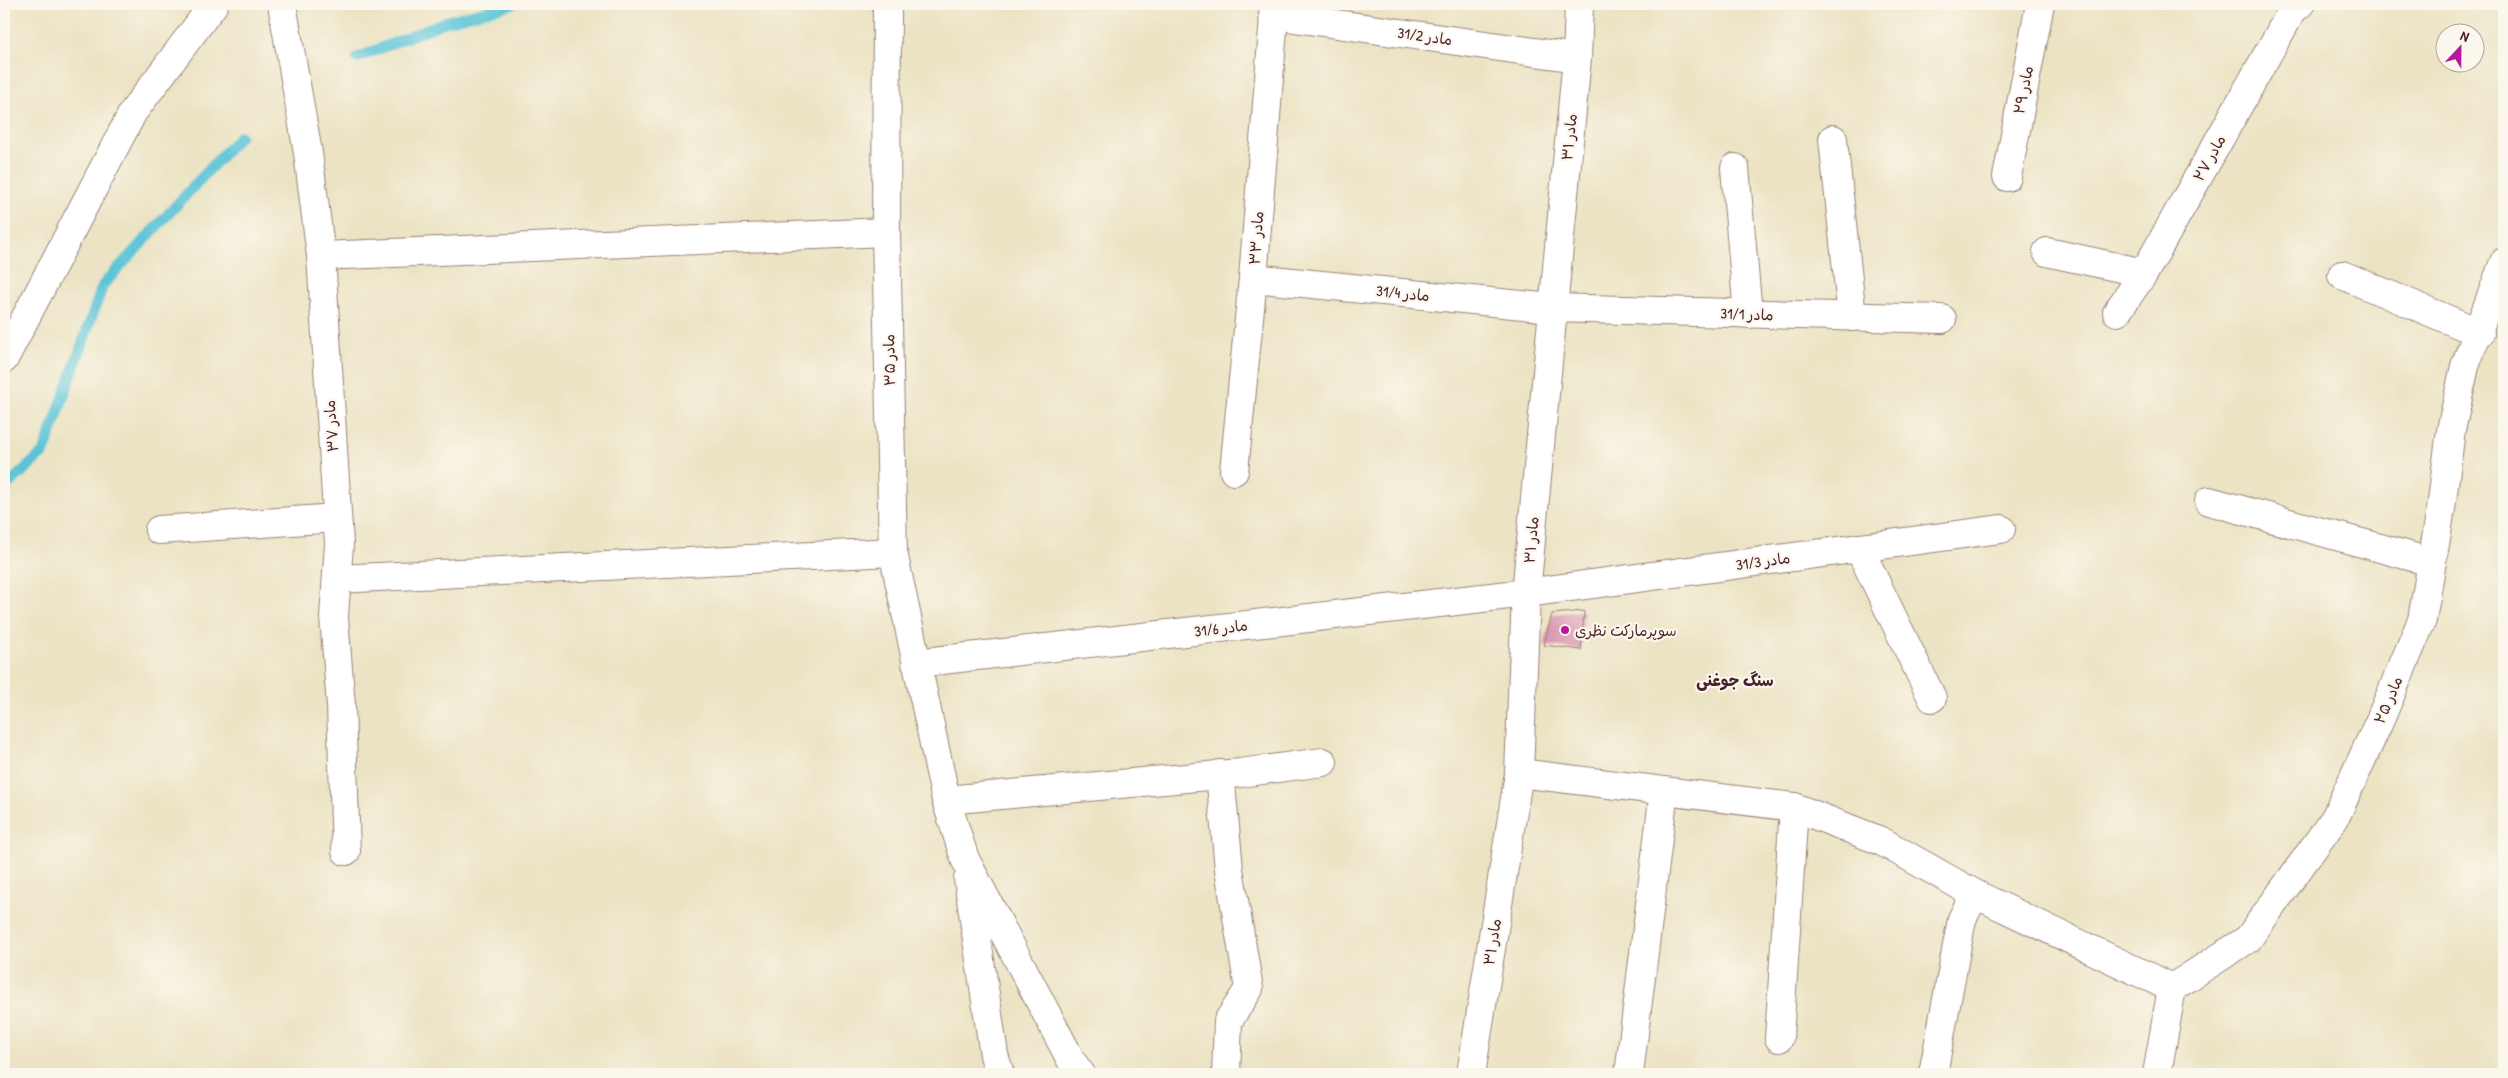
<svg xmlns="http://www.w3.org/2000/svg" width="2508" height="1078" viewBox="0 0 2508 1078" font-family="'Patrick Hand','Playpen Sans Arabic',sans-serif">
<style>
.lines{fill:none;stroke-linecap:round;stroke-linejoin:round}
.stream{stroke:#5bc4d7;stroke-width:11}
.building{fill:#da97b4}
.street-casing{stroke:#9a8177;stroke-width:30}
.street{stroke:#fff;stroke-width:28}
.poi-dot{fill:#b5179e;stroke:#fbf7ec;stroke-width:2}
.labels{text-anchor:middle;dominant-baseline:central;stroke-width:4.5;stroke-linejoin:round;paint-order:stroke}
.street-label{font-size:15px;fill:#4a1f2b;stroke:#fbf7ec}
.poi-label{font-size:15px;fill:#4a1f2b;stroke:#fbf7ec;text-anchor:start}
.neighbourhood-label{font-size:16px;font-weight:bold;fill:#4a1f2b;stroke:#fbf7ec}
</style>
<rect width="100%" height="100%" fill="#fbf7ec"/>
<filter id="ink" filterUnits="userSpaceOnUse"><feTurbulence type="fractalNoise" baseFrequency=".02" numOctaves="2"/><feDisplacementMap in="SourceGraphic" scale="10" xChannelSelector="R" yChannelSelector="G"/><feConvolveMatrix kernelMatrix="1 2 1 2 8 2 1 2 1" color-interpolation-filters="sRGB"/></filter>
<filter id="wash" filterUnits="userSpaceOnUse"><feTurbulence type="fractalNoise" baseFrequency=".0096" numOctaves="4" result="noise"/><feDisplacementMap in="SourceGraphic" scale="20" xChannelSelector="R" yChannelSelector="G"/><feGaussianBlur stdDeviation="1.12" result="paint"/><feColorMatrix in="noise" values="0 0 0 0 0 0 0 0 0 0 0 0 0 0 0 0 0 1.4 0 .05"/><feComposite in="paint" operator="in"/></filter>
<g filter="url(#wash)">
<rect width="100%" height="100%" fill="#ebe3c3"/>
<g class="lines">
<g class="stream">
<polyline points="357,58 447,21 512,4"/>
<polyline points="4,488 44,452 103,285 240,136"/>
</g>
</g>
<g id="blocks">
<polygon class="building" points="1584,611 1581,650 1544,645 1552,614"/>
</g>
</g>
<g filter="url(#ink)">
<use href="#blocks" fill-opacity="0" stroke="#9a8177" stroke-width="1"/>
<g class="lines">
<g class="street-casing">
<g id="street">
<polyline points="282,4 308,153 321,256 339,544 334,617 341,706 346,851"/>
<polyline points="887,4 886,232 893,552 946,800 1240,773 1323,762"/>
<polyline points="1273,15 1577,58"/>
<polyline points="1833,139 1852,317"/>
<polyline points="1735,168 1748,314"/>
<polyline points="2007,177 2040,4"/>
<polyline points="2047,252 2144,273"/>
<polyline points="321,256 886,232"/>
<polyline points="2342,275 2480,333"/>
<polyline points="1253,278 1552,308 1942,319"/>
<polyline points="2117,312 2144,273 2292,11 2300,4"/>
<polyline points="4,359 133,112 214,4"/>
<polyline points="1234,471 1253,278 1275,4"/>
<polyline points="2209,501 2431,562"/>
<polyline points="159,530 337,518"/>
<polyline points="1859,548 1932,698"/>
<polyline points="337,579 893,552"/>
<polyline points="916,663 1526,593 2001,529"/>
<polyline points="1519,773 1794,807 1881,841 1975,894 2172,988"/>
<polyline points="1220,774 1229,869 1249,989 1228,1021 1226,1074"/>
<polyline points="946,800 965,859 1072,1062 1081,1074"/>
<polyline points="968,879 994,1055 1000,1074"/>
<polyline points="1779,1038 1794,807"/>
<polyline points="1471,1074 1519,773 1526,593 1577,58 1579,4"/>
<polyline points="1629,1074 1664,791"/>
<polyline points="1933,1074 1962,919 1975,894"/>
<polyline points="2157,1074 2172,988 2248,939 2335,818 2379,722 2422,620 2441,509 2451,430 2465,366 2504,262"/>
</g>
</g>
<use href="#street" class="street"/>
</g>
</g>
<circle class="poi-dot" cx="1565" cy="630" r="5"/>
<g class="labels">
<g class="street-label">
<text transform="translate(1425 36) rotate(8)">مادر 31/2</text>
<text transform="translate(2023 90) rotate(-79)">مادر ۲۹</text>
<text transform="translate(1569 137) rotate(-84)">مادر ۳۱</text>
<text transform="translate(2209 158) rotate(-61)">مادر ۲۷</text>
<text transform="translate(1256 238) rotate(-86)">مادر ۳۳</text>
<text transform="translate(1403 293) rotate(6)">مادر 31/4</text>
<text transform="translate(1747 314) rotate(2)">مادر 31/1</text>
<text transform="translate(889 360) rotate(-91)">مادر ۳۵</text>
<text transform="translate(331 426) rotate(-94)">مادر ۳۷</text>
<text transform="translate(1531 540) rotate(-85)">مادر ۳۱</text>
<text transform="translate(1763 561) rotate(-8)">مادر 31/3</text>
<text transform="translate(1221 628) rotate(-7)">مادر 31/6</text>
<text transform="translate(2388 700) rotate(-67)">مادر ۲۵</text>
<text transform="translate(1492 942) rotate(-81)">مادر ۳۱</text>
</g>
<g class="poi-label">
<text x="1575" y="630">سوپرمارکت نظری</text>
</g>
<g class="neighbourhood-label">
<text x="1735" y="680">سنگ جوغنی</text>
</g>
</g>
<rect width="2508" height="1078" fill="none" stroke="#fbf7ec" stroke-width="20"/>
<g transform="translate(2460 48) rotate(22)"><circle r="24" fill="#fbf7ec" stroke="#b4a19f"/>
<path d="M0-4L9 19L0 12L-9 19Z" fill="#b5179e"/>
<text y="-8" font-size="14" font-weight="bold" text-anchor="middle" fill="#4a1f2b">N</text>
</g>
</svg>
